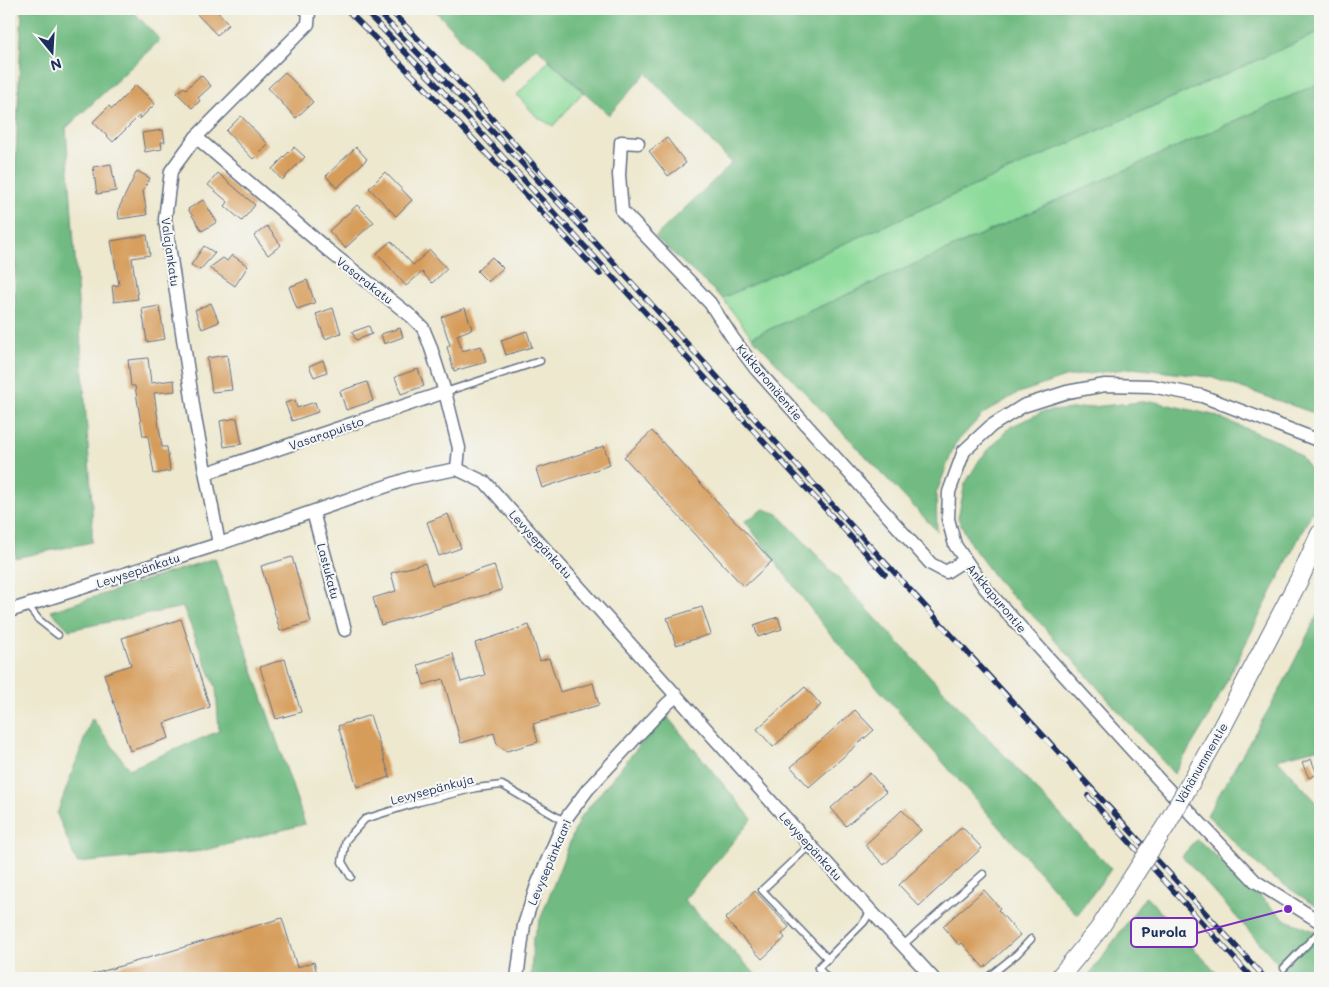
<svg xmlns="http://www.w3.org/2000/svg" width="1329" height="987" viewBox="0 0 1329 987" font-family="Mali,sans-serif">
<style>
.green{fill:#8cdb9a;stroke:#54857c}
.forest{fill:#71bb82;stroke:#467570}
.building{fill:#d69c5a}
.lines{fill:none;stroke-linecap:round;stroke-linejoin:round}
.service-casing{stroke:#647085;stroke-width:9}
.minor-casing{stroke:#647085;stroke-width:15}
.secondary-casing{stroke:#647085;stroke-width:20}
.service{stroke:#fff;stroke-width:6}
.minor{stroke:#fff;stroke-width:12}
.secondary{stroke:#fff;stroke-width:18}
.rail-casing{stroke:#1b2f5e;stroke-width:5.5}
.rail{stroke:#f6f6f2;stroke-width:4;stroke-dasharray:11;stroke-linecap:butt}
.secondary-bridge-casing{stroke:#647085;stroke-width:20;stroke-linecap:butt}
.secondary-bridge{stroke:#fff;stroke-width:18}
.labels{text-anchor:middle;dominant-baseline:central;stroke-width:4.5;stroke-linejoin:round;paint-order:stroke}
.street-label{font-size:12px;fill:#1b2f5e;stroke:#f6f6f2}
.leader{fill:none;stroke:#7b2cbf;stroke-width:2}
.callout-dot{fill:#7b2cbf;stroke:#f6f6f2;stroke-width:2}
.callout{fill:#f6f6f2;stroke:#7b2cbf;stroke-width:2}
.callout-label{font-size:14px;text-anchor:middle;font-weight:bold;fill:#1b2f5e}
</style>
<rect width="100%" height="100%" fill="#f6f6f2"/>
<filter id="ink" filterUnits="userSpaceOnUse"><feTurbulence type="fractalNoise" baseFrequency=".02" numOctaves="2"/><feDisplacementMap in="SourceGraphic" scale="10" xChannelSelector="R" yChannelSelector="G"/><feConvolveMatrix kernelMatrix="1 2 1 2 8 2 1 2 1" color-interpolation-filters="sRGB"/></filter>
<filter id="wash" filterUnits="userSpaceOnUse"><feTurbulence type="fractalNoise" baseFrequency=".0096" numOctaves="4" result="noise"/><feDisplacementMap in="SourceGraphic" scale="20" xChannelSelector="R" yChannelSelector="G"/><feGaussianBlur stdDeviation="1.12" result="paint"/><feColorMatrix in="noise" values="0 0 0 0 0 0 0 0 0 0 0 0 0 0 0 0 0 1.4 0 .05"/><feComposite in="paint" operator="in"/></filter>
<g filter="url(#wash)">
<rect width="100%" height="100%" fill="#ede8ce"/>
<g class="green">
<polygon points="1320,32 1320,83 752,337 722,298"/>
<polygon points="549,60 583,92 553,126 537,117 517,95"/>
</g>
<g class="forest">
<polygon points="22,9 131,9 160,40 66,128 92,503 92,542 15,558 15,180"/>
<polygon points="434,9 1320,9 1320,32 722,298 655,237 732,163 646,73 609,115 536,47 501,83"/>
<polygon points="1320,83 1320,415 1210,377 1132,368 1065,377 1016,394 983,414 955,444 936,494 937,531 752,337"/>
<polygon points="1151,401 1213,415 1282,443 1300,456 1314,475 1316,504 1209,716 1174,774 1043,626 1001,585 971,545 958,518 965,484 980,459 1010,427 1042,412"/>
<polygon points="764,509 778,514 1111,869 1077,915 826,629 745,521"/>
<polygon points="215,558 305,824 202,851 77,863 57,814 92,718 129,769 219,731 216,688 183,607 69,630 51,611"/>
<polygon points="1320,610 1320,748 1277,759 1320,806 1320,909 1265,872 1207,815 1280,690"/>
<polygon points="665,714 752,819 684,900 759,978 531,978 533,938 579,819"/>
<polygon points="1197,839 1286,920 1320,933 1320,978 1291,978 1182,856"/>
<polygon points="1146,896 1221,978 1087,978"/>
</g>
<g id="blocks">
<g class="building">
<polygon points="192,9 215,9 229,24 217,35"/>
<polygon points="285,72 313,102 296,118 268,88"/>
<polygon points="201,75 211,86 198,98 200,101 192,108 177,93 184,87 186,89"/>
<polygon points="136,85 155,104 140,119 139,116 113,142 93,122 109,106 112,109"/>
<polygon points="241,116 268,144 253,159 226,131"/>
<polygon points="163,130 165,142 161,142 162,149 145,152 142,133"/>
<polygon points="667,138 686,163 668,176 649,151"/>
<polygon points="294,147 305,157 282,180 272,169"/>
<polygon points="356,147 367,159 337,188 326,176"/>
<polygon points="111,164 116,191 97,194 93,167"/>
<polygon points="137,171 150,178 143,191 147,215 119,219 118,210"/>
<polygon points="385,172 412,200 396,216 369,188"/>
<polygon points="218,173 255,205 242,221 225,206 228,202 208,185"/>
<polygon points="203,200 217,222 202,231 188,209"/>
<polygon points="357,205 374,222 345,248 329,231"/>
<polygon points="267,226 281,245 268,255 254,236"/>
<polygon points="147,235 150,255 132,258 138,299 114,302 112,286 119,285 111,241"/>
<polygon points="391,241 413,265 430,250 447,269 432,283 422,272 406,286 377,253"/>
<polygon points="204,246 215,253 200,270 191,265"/>
<polygon points="232,255 248,266 235,286 209,268 223,258 227,261"/>
<polygon points="492,257 503,268 488,282 477,271"/>
<polygon points="307,280 315,303 297,309 289,287"/>
<polygon points="211,303 219,322 202,329 195,310"/>
<polygon points="159,306 165,339 147,342 142,309"/>
<polygon points="333,308 341,333 325,339 316,314"/>
<polygon points="465,308 472,329 457,335 462,351 481,346 486,362 454,371 447,347 450,345 441,317"/>
<polygon points="369,326 372,334 356,340 352,332"/>
<polygon points="400,328 403,337 384,344 381,334"/>
<polygon points="527,331 532,347 506,355 501,340"/>
<polygon points="227,355 232,390 212,392 207,358"/>
<polygon points="148,358 151,383 174,380 175,391 154,393 162,447 167,447 170,471 154,474 148,436 143,436 135,386 131,386 128,360"/>
<polygon points="323,360 327,372 314,377 309,366"/>
<polygon points="418,369 424,386 401,394 395,377"/>
<polygon points="367,382 373,401 346,410 340,391"/>
<polygon points="295,400 297,408 315,402 318,412 292,421 285,403"/>
<polygon points="237,418 242,444 224,447 220,421"/>
<polygon points="652,431 772,561 744,587 624,457"/>
<polygon points="604,446 610,465 542,488 536,469"/>
<polygon points="448,514 461,548 439,556 427,522"/>
<polygon points="292,557 311,622 280,631 261,566"/>
<polygon points="425,563 432,585 494,565 502,590 381,625 373,598 396,591 391,573"/>
<polygon points="702,607 711,634 676,645 667,618"/>
<polygon points="778,617 782,629 758,637 754,625"/>
<polygon points="181,619 210,707 164,723 169,738 130,751 104,674 131,665 122,638"/>
<polygon points="529,625 540,661 549,658 560,692 593,683 599,705 533,724 538,742 507,751 497,744 494,733 461,743 443,679 424,685 418,665 453,654 461,682 485,675 475,643"/>
<polygon points="285,659 301,712 276,719 260,667"/>
<polygon points="805,687 821,705 773,747 757,729"/>
<polygon points="855,710 874,730 809,787 791,767"/>
<polygon points="370,715 390,777 357,787 338,726"/>
<polygon points="1311,759 1317,774 1309,778 1302,763"/>
<polygon points="870,773 886,792 846,826 831,808"/>
<polygon points="902,810 921,830 884,865 865,845"/>
<polygon points="962,827 982,848 919,906 899,885"/>
<polygon points="984,890 1000,908 998,910 1020,935 984,968 962,943 959,945 943,926"/>
<polygon points="755,891 789,927 782,934 785,938 762,959 725,919"/>
<polygon points="282,918 297,967 314,962 318,978 87,978 87,976"/>
</g>
</g>
</g>
<g filter="url(#ink)">
<use href="#blocks" fill-opacity="0" stroke="#647085" stroke-width="1"/>
<g class="lines">
<g class="service-casing">
<g id="service">
<polyline points="445,392 540,361"/>
<polyline points="27,605 39,620 58,635"/>
<polyline points="810,845 762,890 828,959"/>
<polyline points="351,877 342,862 346,840 365,819 419,802 476,788 502,785 564,821"/>
<polyline points="902,946 983,874"/>
<polyline points="1284,968 1320,931"/>
<polyline points="827,978 818,968 864,922 871,911"/>
<polyline points="987,978 1017,954 1031,939"/>
</g>
</g>
<g class="minor-casing">
<g id="minor">
<polyline points="196,137 329,251 412,317 423,328 430,345 445,392 459,448 457,469"/>
<polyline points="638,143 621,142 619,175 622,211 710,303 734,340 756,369 931,564 946,572 965,560"/>
<polyline points="1320,441 1202,396 1151,386 1105,385 1067,392 1023,406 991,426 964,451 949,492 948,519 955,545 985,588 1161,782 1255,881 1320,922"/>
<polyline points="207,473 445,392"/>
<polyline points="313,512 345,630"/>
<polyline points="219,544 195,418 165,219 171,171 196,137 308,24 309,12 305,9"/>
<polyline points="9,611 219,544 410,478 457,469 486,483 810,845 933,978"/>
<polyline points="517,978 524,925 537,885 564,821 588,789 666,705 676,696"/>
</g>
</g>
<g class="secondary-casing">
<polyline id="secondary" points="1219,733 1300,578 1320,534"/>
</g>
<use href="#service" class="service"/>
<use href="#minor" class="minor"/>
<use href="#secondary" class="secondary"/>
<g class="rail-casing">
<g id="rail">
<polyline points="346,9 424,87 600,274"/>
<polyline points="363,9 435,83 885,574"/>
<path d="M 375,9 C 538,175 693,351 850,524 C 987,676 1126,827 1265,978"/>
<polyline points="389,9 450,72 584,221"/>
<polyline points="1088,796 1252,978"/>
</g>
</g>
<use href="#rail" class="rail"/>
<g class="secondary-bridge-casing">
<polyline id="secondary-bridge" points="1059,978 1099,929 1167,824 1219,733"/>
</g>
<use href="#secondary-bridge" class="secondary-bridge"/>
</g>
</g>
<g class="labels">
<g class="street-label">
<text transform="translate(171 252) rotate(82)">Valajankatu</text>
<text transform="translate(365 280) rotate(38)">Vasarakatu</text>
<text transform="translate(770 382) rotate(50)">Kukkaromäentie</text>
<text transform="translate(326 433) rotate(-19)">Vasarapuisto</text>
<text transform="translate(541 544) rotate(48)">Levysepänkatu</text>
<text transform="translate(138 570) rotate(-18)">Levysepänkatu</text>
<text transform="translate(329 571) rotate(75)">Lastukatu</text>
<text transform="translate(997 598) rotate(50)">Ankkapurontie</text>
<text transform="translate(1201 763) rotate(-60)">Vähänummentie</text>
<text transform="translate(432 789) rotate(-15)">Levysepänkuja</text>
<text transform="translate(811 846) rotate(48)">Levysepänkatu</text>
<text transform="translate(549 862) rotate(-67)">Levysepänkaari</text>
</g>
</g>
<path class="leader" d="M1288 909L1197 933"/>
<circle class="callout-dot" cx="1288" cy="909" r="5"/>
<rect class="callout" x="1131" y="918" width="66" height="29" rx="5"/>
<g class="callout-label">
<text x="1164" y="937">Purola</text>
</g>
<rect width="1329" height="987" fill="none" stroke="#f6f6f2" stroke-width="30"/>
<g transform="translate(52 52) rotate(162)" stroke="#f6f6f2" stroke-width="4" paint-order="stroke">
<path d="M0-4L9 19L0 12L-9 19Z" fill="#1b2f5e"/>
<text y="-8" font-size="14" font-weight="bold" text-anchor="middle" fill="#1b2f5e">N</text>
</g>
</svg>
